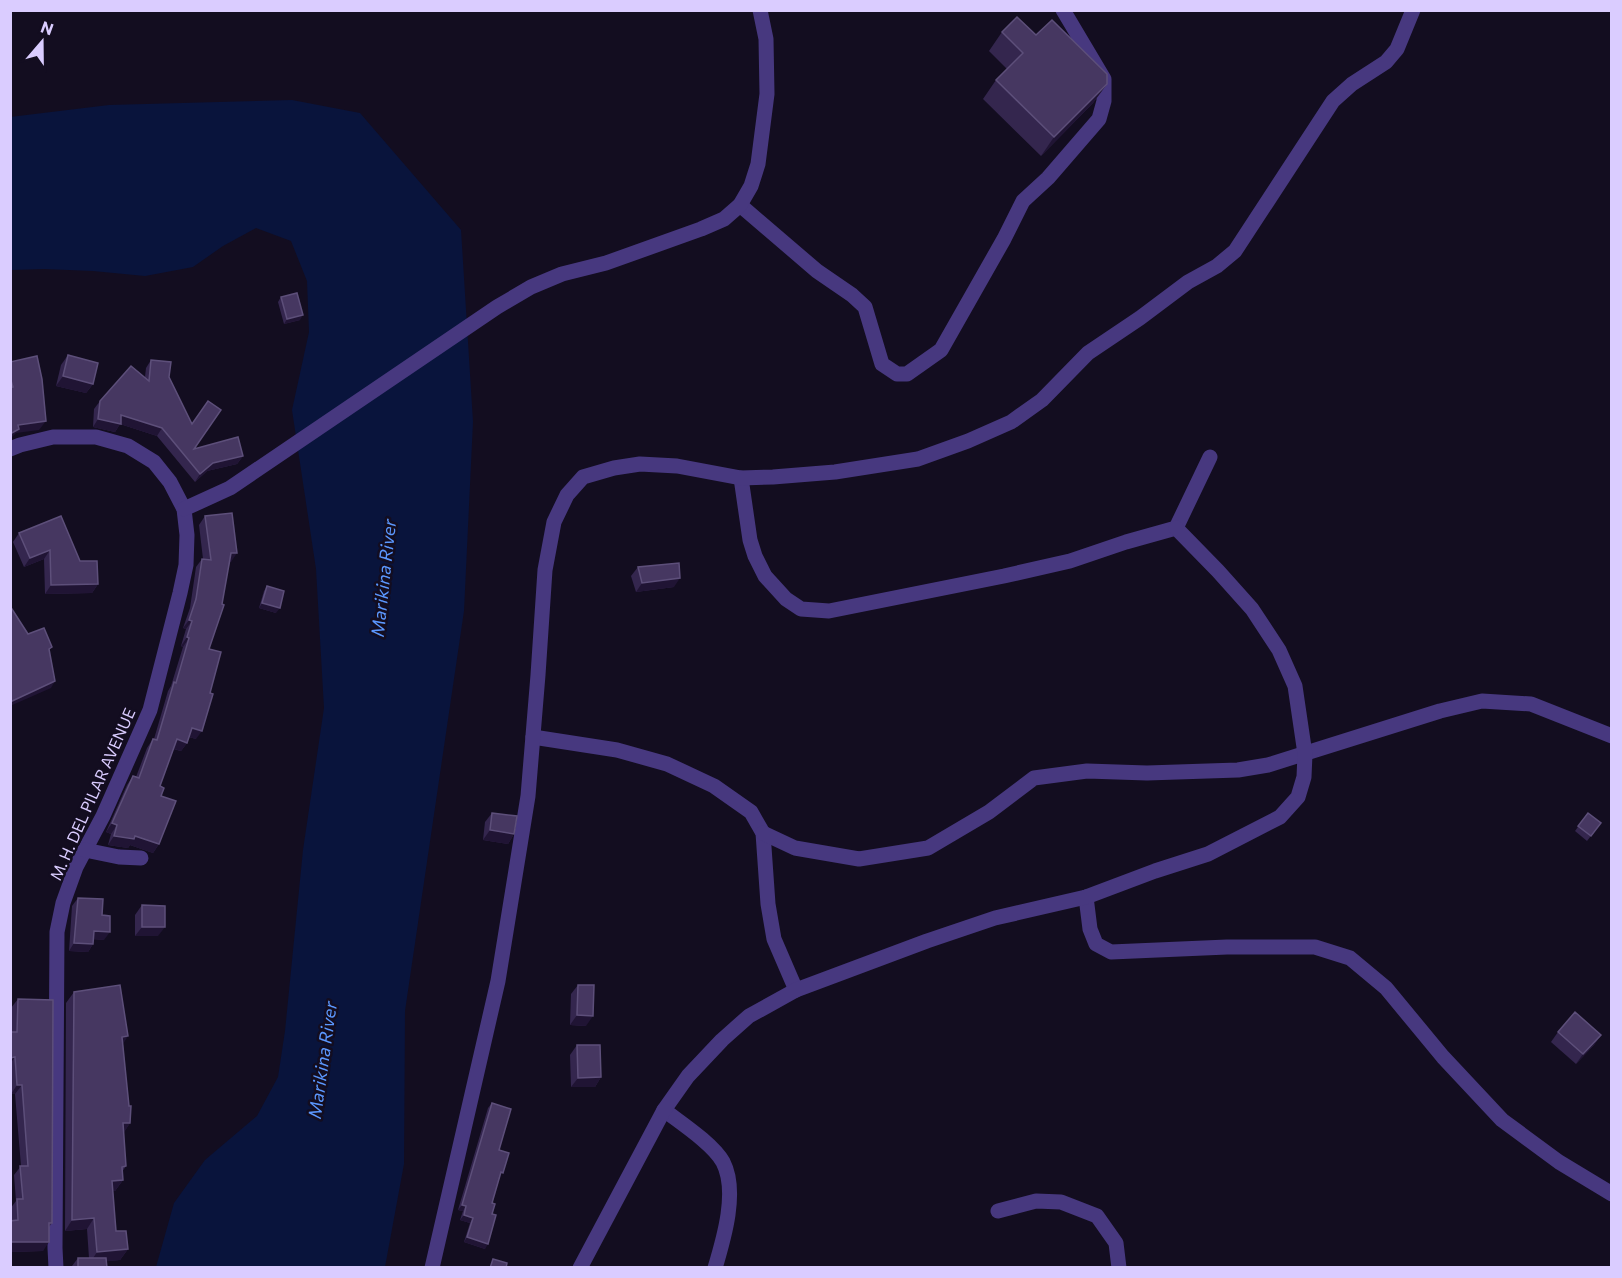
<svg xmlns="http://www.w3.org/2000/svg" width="1622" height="1278" viewBox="0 0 1622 1278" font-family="Commissioner,sans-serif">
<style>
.water{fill:#09143c}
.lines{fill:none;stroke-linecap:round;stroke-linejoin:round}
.minor{stroke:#47387f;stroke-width:15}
.wall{fill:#34264e}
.shaded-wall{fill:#201434}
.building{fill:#463761;stroke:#5d4f7a;stroke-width:1.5}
.labels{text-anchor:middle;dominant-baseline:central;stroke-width:5;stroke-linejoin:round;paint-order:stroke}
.street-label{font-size:16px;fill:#daccff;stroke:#130d20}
.water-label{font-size:18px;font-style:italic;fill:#5b97fe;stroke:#130d20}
</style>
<rect width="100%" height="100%" fill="#130d20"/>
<polygon class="water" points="292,100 360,113 461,230 473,422 464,611 405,1011 404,1164 385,1267 156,1267 174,1203 205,1160 257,1116 278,1077 285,1031 303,850 324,708 316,569 292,410 309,332 307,281 291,241 256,228 223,246 193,267 145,276 93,271 44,269 11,270 10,117 109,105"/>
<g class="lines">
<g class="minor">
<polyline points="740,205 817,271 852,295 865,307 882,364 897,374 907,374 941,350 1004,239 1023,201 1048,178 1099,119 1104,101 1104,79 1063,10"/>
<polyline points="10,449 20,445 53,437 96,437 128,446 154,462 170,482 184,509 187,535 186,565 180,593 150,710 103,816 76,867 63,903 57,932 55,1248 56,1268"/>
<polyline points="741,478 750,540 755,556 765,576 786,599 801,609 829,611 1004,576 1070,561 1126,542 1176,528 1210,457"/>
<polyline points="184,509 230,488 497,307 531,287 562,274 606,263 701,229 724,219 740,205 751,186 758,164 767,94 766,39 760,10"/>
<polyline points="533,737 617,750 667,764 714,786 751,812 763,833 768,904 774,939 796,990"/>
<polyline points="763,833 795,848 859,859 928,848 989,812 1034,778 1087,771 1147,773 1238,770 1268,765 1440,711 1482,701 1531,704 1612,736"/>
<polyline points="85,850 119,857 141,858"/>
<polyline points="1086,897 1090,929 1096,944 1111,952 1227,947 1315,947 1350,958 1386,988 1443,1057 1502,1120 1559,1162 1612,1194"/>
<path d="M 664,1110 C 681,1123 713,1144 723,1162 C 738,1191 724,1238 715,1268"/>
<polyline points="998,1211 1036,1201 1061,1202 1097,1216 1116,1243 1119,1268"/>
<polyline points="432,1268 498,981 528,796 538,675 545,570 554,522 567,495 583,477 614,468 640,464 677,466 741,478 773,477 835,472 918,459 968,441 1011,422 1042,400 1088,353 1140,318 1188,282 1217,266 1235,251 1333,101 1352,84 1386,62 1397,49 1413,10"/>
<polyline points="580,1268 664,1110 688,1076 722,1040 749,1016 796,990 927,941 995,918 1086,897 1155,871 1208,854 1280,817 1298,797 1304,777 1305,754 1295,686 1279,650 1252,609 1218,571 1176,528"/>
</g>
</g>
<g class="wall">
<polygon points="1002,32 1036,35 1107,84 1093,103 1041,156 983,99 996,80 1007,69 989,51"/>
<polygon points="281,297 300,320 284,324 278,302"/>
<polygon points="68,355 93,384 86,393 56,386 61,365"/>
<polygon points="151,360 169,377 194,449 243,456 237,464 207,471 195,482 157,436 120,424 115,432 93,427 94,409 100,401 145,377 146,368"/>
<polygon points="205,516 231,562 230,562 209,649 196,739 189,737 187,743 181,751 173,749 160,786 161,796 159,844 153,853 130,845 128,848 108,845 111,834 106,832 127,785 133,776 136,777 147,748 153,739 154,739 168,691 171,686 183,647 181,646 186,629 183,628 190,608 196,567 202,559 203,559 199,525"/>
<polygon points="19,533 80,561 98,584 92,593 45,594 44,559 24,567 13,542"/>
<polygon points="638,567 674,587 636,592 631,576"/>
<polygon points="267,586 276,613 259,608 264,591"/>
<polygon points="492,813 514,834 508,844 483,840 485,822"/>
<polygon points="1588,813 1601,823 1587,841 1575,831"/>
<polygon points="78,898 102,915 104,940 93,939 93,944 88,952 69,951 72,906"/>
<polygon points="142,905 158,936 135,936 135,915"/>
<polygon points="578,985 586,1026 570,1025 571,994"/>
<polygon points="74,992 123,1044 130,1123 123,1133 126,1166 122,1172 123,1180 115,1191 113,1191 116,1231 128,1249 120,1260 106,1261 107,1268 72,1268 72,1266 78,1258 89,1258 87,1229 65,1231 66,1003"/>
<polygon points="18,999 52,1223 49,1227 43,1251 10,1252 10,1209 16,1201 14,1175 21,1166 15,1094 11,1094 11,1008"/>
<polygon points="1558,1032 1601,1035 1594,1045 1576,1064 1551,1042"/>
<polygon points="577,1045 601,1077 595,1087 571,1087 570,1055"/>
<polygon points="492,1103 499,1150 500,1178 499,1177 492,1203 492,1214 485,1249 464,1242 470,1223 460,1220 463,1211 458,1210 488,1108"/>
</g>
<g class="shaded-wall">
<polygon points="1107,84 1093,103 1041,156 1054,137"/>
<polygon points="303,315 300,320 284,324 287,319"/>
<polygon points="63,376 93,384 86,393 56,386"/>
<polygon points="121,415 162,428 157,436 120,424 115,432 93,427 98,419"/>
<polygon points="46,421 39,430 16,433 10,439 10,434 18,425"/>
<polygon points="243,456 237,464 207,471 195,482 200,474 213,463"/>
<polygon points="50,550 44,559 24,567 30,558"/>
<polygon points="231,553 237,553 231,562 225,561"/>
<polygon points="680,578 674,587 636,592 642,583"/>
<polygon points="98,584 92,593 45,594 51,585"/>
<polygon points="262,603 280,608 276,613 259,608"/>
<polygon points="189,620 192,621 186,629 183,628"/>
<polygon points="187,637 189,638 183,647 181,646"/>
<polygon points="55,681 51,688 10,706 10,702"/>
<polygon points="192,728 202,731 196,739 186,736"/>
<polygon points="177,739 187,743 181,751 171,748"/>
<polygon points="112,823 117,825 111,834 106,832"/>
<polygon points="490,830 514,834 508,844 483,840"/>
<polygon points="114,836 135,836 159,844 153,853 130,845 128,848 108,845"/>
<polygon points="142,927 165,927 158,936 135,936"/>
<polygon points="94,931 110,932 104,940 88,939"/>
<polygon points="74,943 93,944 88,952 69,951"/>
<polygon points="577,1015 593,1016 586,1026 570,1025"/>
<polygon points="1601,1035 1594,1045 1576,1064 1583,1054"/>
<polygon points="128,1036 121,1047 122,1037"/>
<polygon points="15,1057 10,1064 10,1058"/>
<polygon points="601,1077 595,1087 571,1087 578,1078"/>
<polygon points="17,1085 22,1085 15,1094 11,1094"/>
<polygon points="123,1123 130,1123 123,1134"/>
<polygon points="123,1180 115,1191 105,1192 112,1181"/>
<polygon points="462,1205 466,1206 463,1211 458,1210"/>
<polygon points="464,1215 473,1218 470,1223 460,1220"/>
<polygon points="94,1218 87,1229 65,1231 72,1220"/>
<polygon points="467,1237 488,1244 485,1249 464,1242"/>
<polygon points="10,1242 49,1242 43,1251 10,1252"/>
<polygon points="128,1249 120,1260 90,1263 97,1252"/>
</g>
<g class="building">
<polygon points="1017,17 1036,35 1052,20 1107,74 1107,84 1054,137 996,80 1023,53 1002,32"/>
<polygon points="297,293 303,315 287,319 281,297"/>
<polygon points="68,355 98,363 93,384 63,376"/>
<polygon points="37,356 42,379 46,421 18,425 19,429 10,434 10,388 13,387 10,377 10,362"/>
<polygon points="151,360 171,362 169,377 192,424 208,401 221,410 194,449 238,437 243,456 213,463 200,474 162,428 121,415 121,424 98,419 100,401 131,366 149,381"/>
<polygon points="232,513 237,553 231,553 222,604 224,605 209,649 221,652 210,693 213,694 202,731 192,728 187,743 177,739 160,786 164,788 161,796 176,801 159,844 135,836 134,839 114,836 117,825 112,823 133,776 139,778 153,739 157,740 174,682 176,683 189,638 187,637 192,621 189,620 196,599 202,559 211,560 205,516"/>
<polygon points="61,516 80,561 97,561 98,584 51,585 50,550 30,558 19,533"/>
<polygon points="679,563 680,578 642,583 638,567"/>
<polygon points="267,586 284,591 280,608 262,603"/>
<polygon points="10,606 28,634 44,628 52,647 49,649 55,681 10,702"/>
<polygon points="492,813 517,816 514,834 490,830"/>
<polygon points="1588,813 1601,823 1591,836 1578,826"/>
<polygon points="78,898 103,899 102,915 110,916 110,932 94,931 93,944 74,943"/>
<polygon points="142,905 165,906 165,927 142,927"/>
<polygon points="120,985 128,1036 122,1037 129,1106 131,1106 130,1123 123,1123 126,1166 122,1167 123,1180 112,1181 116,1231 126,1231 128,1249 97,1252 94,1218 72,1220 74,992"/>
<polygon points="578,985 594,985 593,1016 577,1015"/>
<polygon points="18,999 53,1000 52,1223 49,1223 49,1242 10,1242 10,1221 18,1220 17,1199 23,1199 20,1166 28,1166 22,1085 17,1085 15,1057 10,1058 10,1032 17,1032"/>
<polygon points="1575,1012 1601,1035 1583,1054 1558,1032"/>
<polygon points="577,1045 600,1045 601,1077 578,1078"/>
<polygon points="492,1103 511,1109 499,1150 509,1153 503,1173 501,1172 492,1203 495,1204 492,1214 496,1215 488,1244 467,1237 473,1218 464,1215 466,1206 462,1205"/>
<polygon points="78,1258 106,1258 107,1268 78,1268"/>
<polygon points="493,1259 507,1263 506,1268 490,1268"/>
</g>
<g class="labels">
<g class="street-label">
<text transform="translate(92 794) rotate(-66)">M. H. DEL PILAR AVENUE</text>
</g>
<g class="water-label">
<text transform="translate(383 578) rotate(-84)">Marikina River</text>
<text transform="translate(322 1060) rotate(-82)">Marikina River</text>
</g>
</g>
<rect width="1622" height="1278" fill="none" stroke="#daccff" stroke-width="24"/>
<g transform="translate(42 42) rotate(20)" stroke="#130d20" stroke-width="4.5" paint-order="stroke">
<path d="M0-4.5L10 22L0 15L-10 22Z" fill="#daccff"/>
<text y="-9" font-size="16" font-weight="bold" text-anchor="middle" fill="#daccff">N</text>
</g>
</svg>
